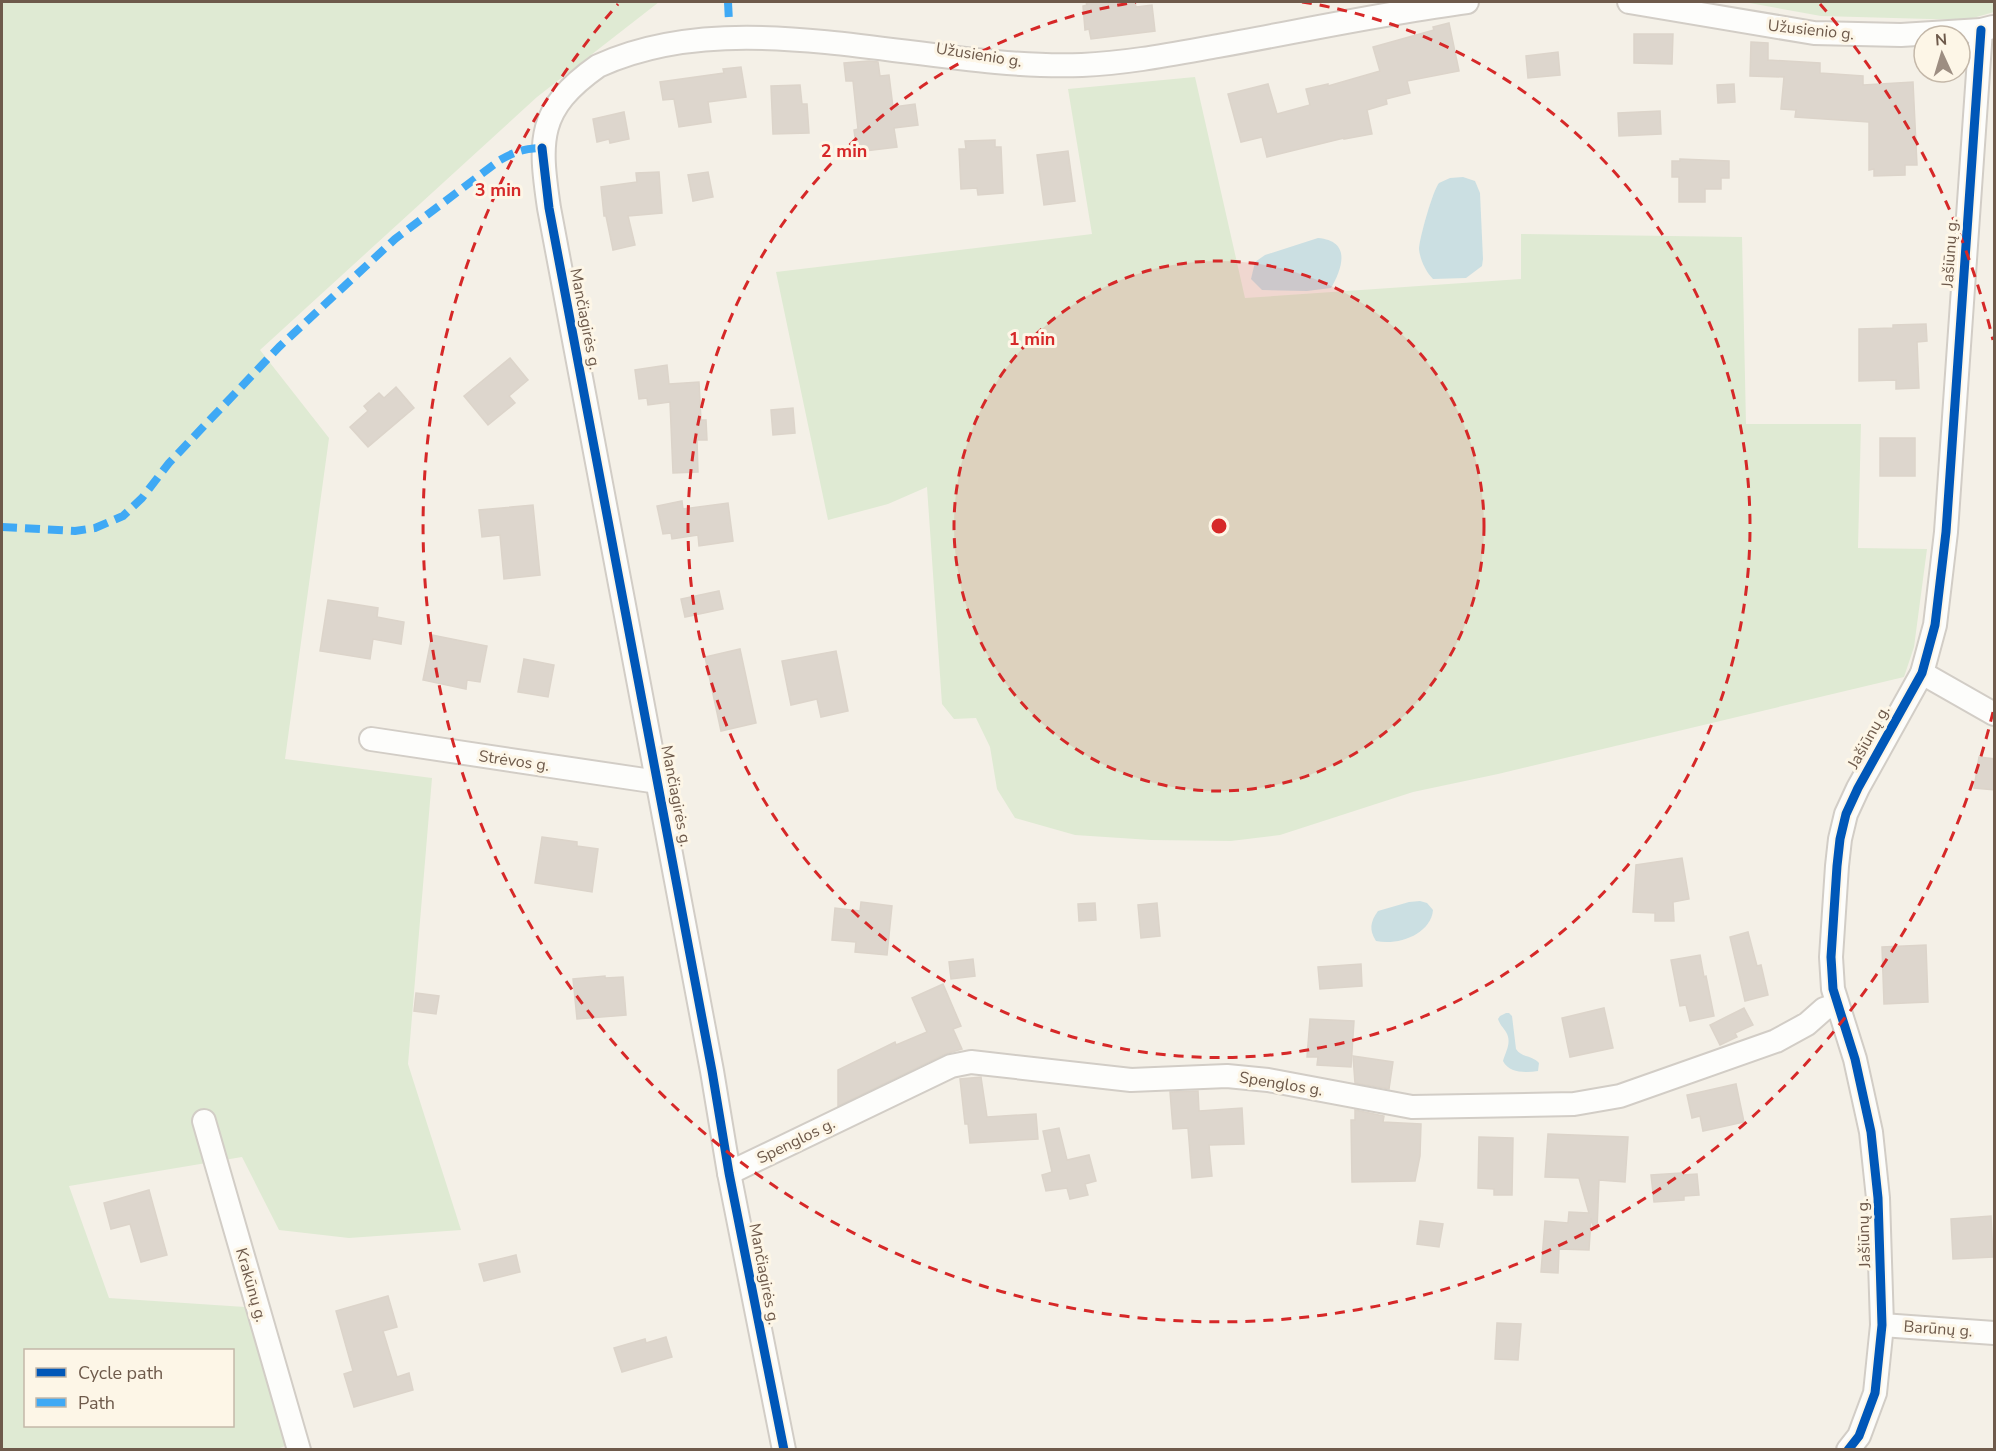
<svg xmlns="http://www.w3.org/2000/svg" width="1996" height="1451" viewBox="0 0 1996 1451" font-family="'Nunito Sans',sans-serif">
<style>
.green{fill:#dfead3;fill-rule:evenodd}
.water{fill:#cbdfe2}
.building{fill:#ddd6cd;stroke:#dcd4ca;stroke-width:1.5}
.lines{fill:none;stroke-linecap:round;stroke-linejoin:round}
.minor-casing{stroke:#d2cdc6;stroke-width:26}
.minor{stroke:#fdfdfb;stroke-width:22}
.quiet{stroke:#3fa9f5;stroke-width:8;stroke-dasharray:15 8;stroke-linecap:butt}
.cycleway-casing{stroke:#fdf6e7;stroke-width:13}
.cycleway{stroke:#0057b8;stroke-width:9}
.ring{fill:none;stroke:#d62828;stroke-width:3;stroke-dasharray:10 8}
.labels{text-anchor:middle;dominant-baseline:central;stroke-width:6;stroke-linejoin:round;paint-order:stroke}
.street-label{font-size:16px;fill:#6e5a4b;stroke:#fdf6e7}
.centre{fill:#d62828;stroke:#fdf6e7;stroke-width:3}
.ring-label{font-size:18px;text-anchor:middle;font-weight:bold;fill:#d62828;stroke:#fdf6e7;stroke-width:6;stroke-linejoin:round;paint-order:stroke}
</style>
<rect width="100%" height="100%" fill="#f4f0e7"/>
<g class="green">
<path d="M 2,2 L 659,2 L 537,97 L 260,350 L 329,438 L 285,759 L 432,778 L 408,1064 L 461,1230 L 349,1238 L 279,1230 L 242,1157 L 69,1186 L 109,1298 L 245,1307 L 288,1445 L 274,1450 L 2,1450 ZM 26,1350 L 232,1350 L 232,1426 L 26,1426 Z"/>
<polygon points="1744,2 1994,2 1994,12 1966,20 1821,16"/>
<polygon points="1195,77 1245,298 1521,279 1521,234 1742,237 1746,424 1861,424 1858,548 1927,549 1914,647 1904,677 1498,774 1413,792 1280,835 1231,841 1151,840 1075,835 1015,818 997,789 990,747 976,718 954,719 942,704 927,487 888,504 828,520 776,272 1092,234 1068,89"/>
</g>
<g class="water">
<path d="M 1463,177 L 1475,181 L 1480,193 L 1483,259 L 1482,266 L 1466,278 L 1433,279 C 1426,272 1420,260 1419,249 C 1419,239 1433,190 1439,183 L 1450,178 Z"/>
<path d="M 1318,238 C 1351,241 1343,267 1331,288 L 1307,291 L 1262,290 L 1251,279 L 1255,262 L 1265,255 Z"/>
<path d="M 1420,901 L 1427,903 L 1433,910 C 1431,934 1398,946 1376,941 C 1369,930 1370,922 1378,911 L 1409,902 Z"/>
<path d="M 1506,1013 L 1509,1013 L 1512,1016 L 1516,1049 C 1522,1058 1532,1055 1539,1063 L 1538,1071 C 1525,1073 1509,1073 1503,1061 C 1506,1051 1512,1042 1506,1032 C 1503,1027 1500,1025 1498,1019 L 1500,1016 Z"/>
</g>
<g class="building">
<polygon points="1086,2 1135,2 1136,7 1152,5 1155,31 1091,39 1089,29 1085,30 1083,6 1087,5"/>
<polygon points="1449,23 1459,71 1407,81 1410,93 1386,99 1387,104 1367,110 1372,134 1344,139 1344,138 1267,157 1262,137 1241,142 1228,94 1268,84 1277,114 1310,105 1306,89 1328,84 1328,86 1380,71 1373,47 1434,30 1433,27"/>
<polygon points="1634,34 1673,34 1672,64 1634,63"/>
<polygon points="1751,42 1768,43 1768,60 1820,63 1820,73 1863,76 1863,85 1913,82 1917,165 1905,165 1905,175 1874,176 1874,169 1869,170 1869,122 1795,117 1796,110 1781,109 1784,77 1750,76"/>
<polygon points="1558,52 1560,75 1528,78 1526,56"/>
<polygon points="869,61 878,62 880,76 889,75 893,107 915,104 918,125 894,128 897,147 857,152 854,130 858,129 853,81 846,81 844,63"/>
<polygon points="741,67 746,97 708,102 711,122 679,127 674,99 663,100 660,82 724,73 723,69"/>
<polygon points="1734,84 1735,102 1718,103 1717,85"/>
<polygon points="800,85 802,104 807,104 809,133 773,134 771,86"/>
<polygon points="1660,111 1661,134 1619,136 1618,113"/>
<polygon points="624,112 629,139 610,143 609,139 597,142 593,119"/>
<polygon points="995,140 995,147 1001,147 1003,193 978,195 977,188 961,189 959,149 966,149 965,141"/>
<polygon points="1068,151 1075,201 1044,205 1037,155"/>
<polygon points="1680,159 1729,161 1729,178 1721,178 1721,189 1705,189 1705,202 1679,202 1679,177 1672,177 1672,161 1680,161"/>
<polygon points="659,172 662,213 628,216 635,245 613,250 606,216 604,216 601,187 637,182 636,173"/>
<polygon points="708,172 713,197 693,201 688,175"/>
<polygon points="1926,324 1927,341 1917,342 1919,388 1896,389 1896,380 1859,381 1859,329 1893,328 1893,325"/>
<polygon points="510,358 528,380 509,396 515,403 488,425 464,396"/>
<polygon points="667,365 669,384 699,382 701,420 706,420 707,440 697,440 698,472 673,473 670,402 648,405 647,398 639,399 635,370"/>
<polygon points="396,387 414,408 368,447 350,427 368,411 364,406 379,393 384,398"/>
<polygon points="793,408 795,433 773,435 771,410"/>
<rect x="1880" y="438" width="35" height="38"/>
<polygon points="682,501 683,509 728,503 733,541 699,546 698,535 672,539 671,533 663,534 657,506"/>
<polygon points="533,505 540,575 504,579 500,535 482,537 479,510"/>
<polygon points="719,591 723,609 685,617 681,599"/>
<polygon points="328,600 378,608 377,617 404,622 401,644 373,639 370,659 320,651"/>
<polygon points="432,635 487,646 480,682 467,680 466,689 423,680"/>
<polygon points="740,649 756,723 721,731 705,657"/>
<polygon points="836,651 848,711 821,717 817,699 791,705 782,661"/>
<polygon points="524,659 554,665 548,697 518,692"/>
<polygon points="1979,757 1995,759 1995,790 1974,788"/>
<polygon points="542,837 577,842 577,846 598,849 592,892 535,883"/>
<polygon points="1682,858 1689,899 1673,902 1674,921 1655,921 1655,913 1633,912 1636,865"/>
<polygon points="861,902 892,906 887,955 855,952 856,942 832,940 835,908 860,911"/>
<polygon points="1095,903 1096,920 1079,921 1078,904"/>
<polygon points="1157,903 1160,936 1141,938 1138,905"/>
<polygon points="1748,932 1757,966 1761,965 1768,995 1745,1001 1730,937"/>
<polygon points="1926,945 1928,1002 1884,1004 1882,947"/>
<polygon points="1700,955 1704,977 1706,976 1714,1016 1690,1021 1686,1005 1680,1006 1671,960"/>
<polygon points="973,959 975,976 951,979 949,962"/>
<polygon points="1361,964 1362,986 1320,989 1318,967"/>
<polygon points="605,976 605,978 623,977 626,1015 577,1019 573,979"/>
<polygon points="943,984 961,1026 953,1029 962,1049 945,1054 838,1106 838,1070 895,1042 896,1045 927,1032 912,998"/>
<polygon points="416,993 439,996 436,1014 414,1011"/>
<polygon points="1604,1008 1613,1048 1570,1057 1562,1018"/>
<polygon points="1744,1008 1753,1025 1735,1033 1737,1037 1720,1045 1710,1025"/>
<polygon points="1310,1019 1354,1021 1351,1067 1317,1065 1318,1057 1307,1057"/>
<polygon points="1353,1056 1393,1062 1389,1089 1355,1083"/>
<polygon points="981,1077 987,1117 1036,1114 1038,1139 970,1143 968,1124 965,1124 960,1079"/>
<polygon points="1736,1084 1744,1122 1703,1131 1700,1116 1692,1118 1687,1095"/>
<polygon points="1198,1091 1199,1111 1242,1108 1244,1144 1209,1145 1212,1176 1192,1178 1188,1128 1173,1129 1170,1092"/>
<polygon points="1355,1110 1384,1116 1383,1122 1421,1124 1420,1156 1415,1181 1352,1182 1351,1120 1355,1120"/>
<polygon points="1059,1128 1067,1160 1089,1155 1096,1181 1085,1184 1088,1195 1070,1199 1067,1188 1046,1191 1042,1175 1052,1172 1043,1131"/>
<polygon points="1548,1134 1628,1137 1625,1182 1599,1180 1597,1229 1594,1229 1591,1218 1589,1250 1559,1249 1558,1273 1541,1272 1545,1221 1568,1223 1569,1212 1589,1213 1579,1178 1545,1177"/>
<polygon points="1479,1137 1513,1138 1512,1195 1494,1195 1494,1189 1478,1188"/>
<polygon points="1681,1173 1682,1175 1697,1174 1699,1195 1684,1196 1684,1200 1654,1202 1651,1175"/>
<polygon points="149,1190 167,1255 141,1262 130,1224 111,1229 104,1203"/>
<polygon points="1991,1216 1993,1257 1953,1259 1951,1219"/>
<polygon points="1420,1221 1443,1224 1439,1247 1417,1244"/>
<polygon points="516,1255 520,1272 484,1281 479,1264"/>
<polygon points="388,1296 397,1327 383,1331 397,1377 409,1373 413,1390 354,1407 344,1374 353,1371 336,1311"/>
<polygon points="1497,1323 1521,1324 1518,1360 1495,1359"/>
<polygon points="666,1337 672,1357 622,1372 614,1348 645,1339 646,1343"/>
</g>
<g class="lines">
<g class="minor-casing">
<g id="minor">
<polyline points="1629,2 1814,33 1901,35 1981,30 1993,27"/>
<polyline points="1922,673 1994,714"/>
<polyline points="371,739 658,782"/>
<polyline points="204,1121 299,1450"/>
<polyline points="729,1173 951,1066 971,1062 1131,1080 1227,1076 1268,1080 1412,1107 1574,1104 1620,1096 1776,1041 1807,1024 1824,1009 1836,1005"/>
<polyline points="1882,1325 1994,1333"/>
<path d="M 784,1450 L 729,1173 L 712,1071 L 549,208 C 539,140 537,109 598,66 C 741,0 926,71 1082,65 C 1128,63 1173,54 1218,46 C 1301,31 1384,13 1467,2"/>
<polyline points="1848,1450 1859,1436 1875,1393 1882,1325 1878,1198 1871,1132 1855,1059 1833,989 1831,957 1837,866 1840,839 1846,814 1858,788 1922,673 1935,625 1946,532 1981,30"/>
</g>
</g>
<use href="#minor" class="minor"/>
<g class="quiet">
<polyline points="728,2 729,22"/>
<path d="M 2,527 L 75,531 L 95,528 L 123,516 L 142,498 L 169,463 L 279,347 L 395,239 L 500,160 C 514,152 525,148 542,148"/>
</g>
<g class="cycleway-casing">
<g id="cycleway">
<polyline points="542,148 549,208 712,1071 729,1173 784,1450"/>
<polyline points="1848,1450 1859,1436 1875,1393 1882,1325 1878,1198 1871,1132 1855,1059 1833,989 1831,957 1837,866 1840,839 1846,814 1858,788 1922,673 1935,625 1946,532 1981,30"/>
</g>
</g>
<use href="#cycleway" class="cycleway"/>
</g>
<circle cx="1219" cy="526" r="265" fill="#d62828" fill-opacity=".12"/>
<g class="ring">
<circle cx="1219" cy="526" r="265"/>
<path d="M1302 2A531 531 0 1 1 1136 2"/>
<path d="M1993 712A796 796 0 1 1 618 4M1820 4A796 796 0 0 1 1993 340"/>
</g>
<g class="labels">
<g class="street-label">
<text transform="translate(1811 30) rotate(6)">Užusienio g.</text>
<text transform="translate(979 55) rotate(9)">Užusienio g.</text>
<text transform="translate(1950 253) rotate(-86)">Jašiūnų g.</text>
<text transform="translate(585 319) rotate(79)">Mančiagirės g.</text>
<text transform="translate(1869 737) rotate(-61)">Jašiūnų g.</text>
<text transform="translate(514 761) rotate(8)">Strėvos g.</text>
<text transform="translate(676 796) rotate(79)">Mančiagirės g.</text>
<text transform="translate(1281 1084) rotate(9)">Spenglos g.</text>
<text transform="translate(796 1141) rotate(-26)">Spenglos g.</text>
<text transform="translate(1864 1233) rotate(-92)">Jašiūnų g.</text>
<text transform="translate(764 1274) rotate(79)">Mančiagirės g.</text>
<text transform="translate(251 1285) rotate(74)">Krakūnų g.</text>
<text transform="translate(1938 1329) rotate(4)">Barūnų g.</text>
</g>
</g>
<circle cx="1219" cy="526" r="9" class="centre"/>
<g class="ring-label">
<text x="844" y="157">2 min</text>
<text x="498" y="196">3 min</text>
<text x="1032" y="345">1 min</text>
</g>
<rect width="1996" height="1451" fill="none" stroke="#6e5a4b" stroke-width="6"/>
<rect x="24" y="1349" width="210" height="78" fill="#fdf6e7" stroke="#c4b8a9" stroke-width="1.5"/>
<rect x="36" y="1368" width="30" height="9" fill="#0057b8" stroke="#c4b8a9" stroke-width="1.5"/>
<text x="78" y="1379" font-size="18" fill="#6e5a4b">Cycle path</text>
<rect x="36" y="1398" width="30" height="9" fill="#3fa9f5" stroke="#c4b8a9" stroke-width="1.5"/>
<text x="78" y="1409" font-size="18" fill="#6e5a4b">Path</text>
<g transform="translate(1942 54) rotate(356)"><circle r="28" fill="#fdf6e7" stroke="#c4b8a9" stroke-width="1.5"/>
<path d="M0-4.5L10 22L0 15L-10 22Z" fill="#9d8e82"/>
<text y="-9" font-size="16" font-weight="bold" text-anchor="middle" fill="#6e5a4b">N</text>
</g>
</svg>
